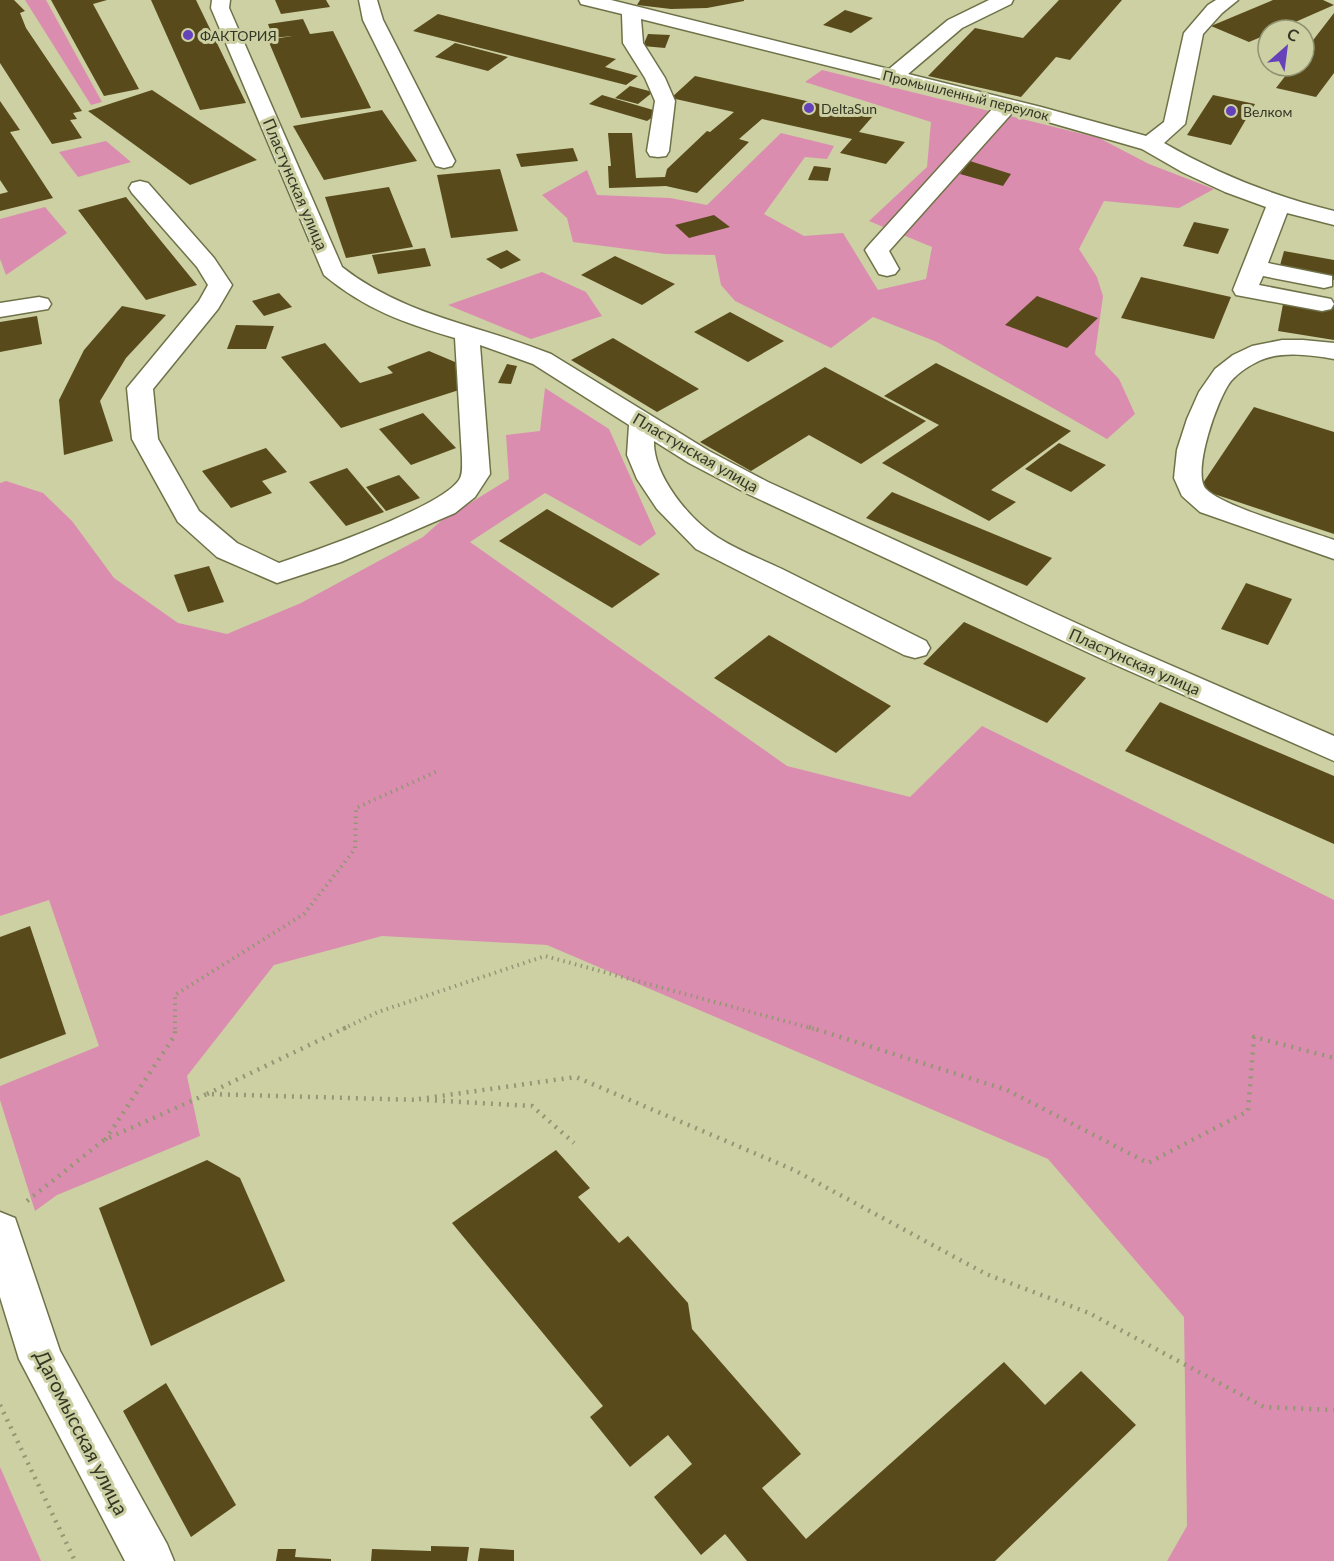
<svg xmlns="http://www.w3.org/2000/svg" width="1334" height="1561" viewBox="0 0 1334 1561" font-family="Lato,sans-serif">
<style>
.green{fill:#db8db0}
.building{fill:#594a1c}
.lines{fill:none;stroke-linecap:round;stroke-linejoin:round}
.minor-casing{stroke:#6f7248;stroke-width:3}
.path-far1{stroke:#949774;stroke-width:4;stroke-dasharray:1.5 4.5;stroke-linecap:butt}
.path{stroke:#949774;stroke-width:4.5;stroke-dasharray:2 6;stroke-linecap:butt}
.minor{fill:#fff;fill-rule:evenodd}
.poi-dot{fill:#6542ba;stroke:#ccd0a3;stroke-width:2}
.labels{text-anchor:middle;dominant-baseline:central;stroke-width:6;stroke-linejoin:round;paint-order:stroke}
.far-poi-label{font-size:14px;fill:#353725;stroke:#ccd0a3;text-anchor:start}
.far-street-label{font-size:14px;fill:#353725;stroke:#ccd0a3}
.street-label{font-size:16px;fill:#353725;stroke:#ccd0a3}
.near-street-label{font-size:20px;fill:#353725;stroke:#ccd0a3}
</style>
<rect width="100%" height="100%" fill="#ccd0a3"/>
<g class="green">
<polygon points="25,0 46,0 102,102 91,105"/>
<polygon points="822,70 1099,138 1149,164 1214,189 1179,208 1104,201 1079,249 1097,277 1103,296 1095,354 1119,379 1135,414 1107,439 937,342 873,317 831,348 735,301 721,285 715,255 665,254 573,242 567,218 542,195 587,170 597,195 670,198 707,205 781,133 834,146 827,159 805,157 764,214 804,236 843,233 878,290 926,279 932,247 869,221 927,167 931,122 805,82"/>
<polygon points="106,141 131,162 78,177 59,152"/>
<polygon points="45,207 67,233 6,275 0,259 0,219"/>
<polygon points="542,272 586,292 602,316 531,339 448,305"/>
<polygon points="545,388 609,429 656,534 640,546 545,493 470,542 787,766 910,797 982,726 1334,900 1334,1561 1167,1561 1187,1526 1184,1317 1048,1159 547,945 382,936 274,965 187,1076 200,1136 57,1195 35,1211 0,1100 0,1086 99,1046 49,900 0,916 0,483 6,481 43,493 72,521 114,578 178,623 227,634 301,603 423,537 441,521 509,479 506,435 540,431"/>
<polygon points="0,1467 41,1561 0,1561"/>
</g>
<g class="building">
<polygon points="0,0 14,0 25,11 20,13 26,28 82,111 73,113 77,119 70,120 82,138 52,144 0,63"/>
<polygon points="51,0 107,0 93,4 139,89 104,96"/>
<polygon points="151,0 196,0 246,103 200,110"/>
<polygon points="275,0 326,0 330,7 281,14"/>
<polygon points="640,0 744,0 744,1 707,8 671,9 637,5"/>
<polygon points="1059,0 1122,0 1070,60 1056,57 1021,97 928,76 975,28 1023,38"/>
<polygon points="1273,0 1323,0 1334,5 1277,30 1268,30 1268,34 1249,42 1211,26"/>
<polygon points="845,10 873,18 851,33 823,25"/>
<polygon points="1334,13 1334,73 1316,97 1276,88 1293,66 1304,66 1304,52"/>
<polygon points="438,14 616,59 605,67 638,76 626,85 413,31"/>
<polygon points="303,19 310,34 333,31 371,108 301,118 268,40 292,36 273,38 268,24"/>
<polygon points="648,34 670,35 665,48 643,46"/>
<polygon points="455,43 508,57 488,71 435,57"/>
<polygon points="695,76 873,116 859,132 905,142 886,164 840,153 852,139 762,119 739,139 749,142 697,193 666,186 609,188 608,166 611,166 608,133 632,133 636,178 665,177 667,169 707,131 710,132 734,112 671,98"/>
<polygon points="630,86 653,92 638,104 615,98"/>
<polygon points="152,90 257,160 190,185 88,111"/>
<polygon points="602,95 660,112 647,121 589,104"/>
<polygon points="1213,95 1255,104 1231,145 1187,135"/>
<polygon points="0,101 20,130 10,132 53,198 0,211 0,194 8,192 0,180"/>
<polygon points="382,110 417,161 324,180 293,126"/>
<polygon points="573,148 578,161 521,167 516,154"/>
<polygon points="970,161 1011,174 1003,186 960,174"/>
<polygon points="814,166 831,168 828,181 808,180"/>
<polygon points="500,169 518,231 451,238 437,175"/>
<polygon points="389,187 413,247 346,258 325,197"/>
<polygon points="126,197 148,225 197,285 146,300 78,210"/>
<polygon points="714,215 730,227 689,238 675,225"/>
<polygon points="1194,222 1229,229 1218,254 1183,246"/>
<polygon points="425,248 431,266 378,274 372,255"/>
<polygon points="507,250 521,260 501,269 486,259"/>
<polygon points="1284,251 1334,260 1334,280 1279,269"/>
<polygon points="615,256 675,284 642,305 581,275"/>
<polygon points="1141,277 1231,297 1214,339 1121,318"/>
<polygon points="279,293 292,307 264,316 252,301"/>
<polygon points="1037,296 1098,318 1067,348 1005,325"/>
<polygon points="1334,303 1334,340 1278,331 1283,304 1322,310"/>
<polygon points="122,306 166,315 126,358 100,401 113,441 64,455 59,400 84,350"/>
<polygon points="730,312 784,341 748,362 694,332"/>
<polygon points="37,316 42,344 0,352 0,322"/>
<polygon points="236,325 274,326 266,349 227,349"/>
<polygon points="613,338 699,389 657,412 571,360"/>
<polygon points="325,343 360,383 393,373 387,367 429,351 455,362 459,390 341,428 281,357"/>
<polygon points="936,363 1071,431 991,490 1016,502 989,521 882,463 939,425 884,396"/>
<polygon points="507,364 517,366 511,384 498,383"/>
<polygon points="825,367 926,421 861,464 809,435 751,471 700,442"/>
<polygon points="1254,407 1334,432 1334,534 1199,489"/>
<polygon points="423,413 456,448 411,465 379,429"/>
<polygon points="1059,443 1106,465 1071,492 1025,469"/>
<polygon points="266,448 287,472 262,481 272,493 231,508 202,471"/>
<polygon points="347,468 384,512 346,526 309,482"/>
<polygon points="399,475 420,498 386,511 366,487"/>
<polygon points="892,492 1052,558 1027,586 866,518"/>
<polygon points="547,509 660,574 612,608 499,541"/>
<polygon points="209,566 224,602 188,612 174,575"/>
<polygon points="1246,583 1292,599 1268,645 1221,629"/>
<polygon points="964,622 1086,678 1047,723 923,664"/>
<polygon points="769,635 891,706 836,753 714,678"/>
<polygon points="1160,702 1334,776 1334,844 1125,751"/>
<polygon points="30,926 66,1034 0,1059 0,937"/>
<polygon points="556,1150 590,1188 578,1197 619,1243 628,1236 688,1303 692,1329 801,1454 762,1488 806,1539 1004,1362 1045,1405 1081,1371 1136,1425 995,1561 747,1561 725,1534 701,1555 654,1497 692,1464 668,1435 630,1467 590,1417 603,1406 452,1223"/>
<polygon points="207,1160 240,1178 285,1281 151,1346 99,1208"/>
<polygon points="166,1383 236,1505 191,1537 123,1411"/>
<polygon points="431,1546 469,1547 467,1561 371,1561 372,1549 431,1551"/>
<polygon points="480,1548 514,1550 514,1561 478,1561"/>
<polygon points="278,1549 296,1549 295,1557 331,1559 331,1561 276,1561"/>
</g>
<g class="lines">
<g class="minor-casing">
<g id="minor">
<path d="M 212,0 L 230,0 L 229,8 L 342,267 C 404,316 479,325 551,354 L 709,451 L 768,482 L 1124,645 L 1334,736 L 1334,761 L 1102,659 L 748,494 L 689,463 L 654,441 C 653,475 689,519 717,537 C 737,550 761,559 782,569 C 830,593 878,617 926,641 L 930,648 L 926,655 L 915,658 L 904,655 L 696,549 L 657,509 L 637,479 L 627,455 L 629,425 L 533,364 L 480,345 L 490,474 L 475,497 L 455,513 L 341,562 L 277,583 L 217,557 L 178,522 L 132,439 L 127,388 L 199,301 L 208,285 L 197,267 L 132,193 L 129,188 L 132,183 L 140,181 L 148,183 L 214,258 L 232,285 L 218,309 L 153,389 L 158,439 L 199,511 L 237,543 L 279,563 C 314,551 440,508 459,480 C 463,474 462,466 462,458 L 455,338 C 404,323 365,309 324,275 L 211,8 Z"/>
<polygon points="359,0 377,0 383,20 455,161 452,166 444,168 436,166 433,161 363,20"/>
<path d="M 579,0 L 611,0 L 889,69 L 948,20 L 989,0 L 1013,0 L 1011,4 L 962,28 L 908,74 L 1041,107 L 1146,136 L 1164,122 L 1184,33 L 1208,5 L 1216,0 L 1238,0 L 1222,13 L 1203,34 L 1185,124 L 1164,143 C 1218,174 1273,196 1334,211 L 1334,225 L 1287,213 L 1268,263 L 1332,276 L 1332,286 L 1324,288 L 1263,276 L 1259,285 L 1331,299 L 1334,304 L 1331,309 L 1322,311 L 1236,295 L 1233,290 L 1266,207 L 1225,192 L 1182,172 L 1142,149 L 1013,112 L 889,251 L 899,269 L 895,274 L 887,276 L 879,274 L 865,250 L 869,245 L 994,107 L 641,19 L 643,43 L 665,78 L 675,101 L 669,151 L 666,156 L 658,157 L 650,156 L 647,151 L 655,101 L 645,78 L 623,43 L 622,14 L 581,4 Z"/>
<polygon points="39,297 48,299 51,304 48,309 0,317 0,303"/>
<path d="M 1303,340 L 1334,343 L 1334,359 C 1311,355 1283,351 1261,360 C 1250,365 1239,372 1231,381 C 1218,397 1191,473 1206,489 C 1223,507 1307,530 1334,540 L 1334,559 L 1200,512 L 1182,496 L 1174,478 L 1177,450 L 1187,419 L 1199,392 L 1215,369 L 1233,355 L 1252,346 L 1282,340 Z"/>
<polygon points="0,1212 15,1218 60,1351 167,1544 174,1561 125,1561 19,1359 0,1297"/>
</g>
</g>
<g class="path-far1">
<polyline points="175,1029 175,995 304,914 355,849 356,808 440,770"/>
<polyline points="343,1029 378,1012 545,956 814,1029"/>
</g>
<g class="path">
<polyline points="809,1027 1007,1090 1148,1163 1248,1111 1254,1037 1334,1058"/>
<polyline points="207,1094 347,1027"/>
<polyline points="419,1099 576,1077 794,1170 986,1274 1089,1313 1264,1407 1334,1410"/>
<polyline points="427,1100 532,1106 574,1143"/>
<polyline points="105,1140 175,1035 175,1027"/>
<polyline points="27,1201 104,1140 207,1094 420,1100"/>
<polyline points="0,1405 75,1561"/>
</g>
<use href="#minor" class="minor"/>
</g>
<g class="poi-dot">
<circle cx="188" cy="35" r="6"/>
<circle cx="809" cy="108" r="6"/>
<circle cx="1231" cy="111" r="6"/>
</g>
<g class="labels">
<g class="far-poi-label">
<text x="200" y="35">ФАКТОРИЯ</text>
<text x="821" y="108">DeltaSun</text>
<text x="1243" y="111">Велком</text>
</g>
<g class="far-street-label">
<text transform="translate(966 95) rotate(14)">Промышленный переулок</text>
</g>
<g class="street-label">
<text transform="translate(296 184) rotate(67)">Пластунская улица</text>
<text transform="translate(696 452) rotate(30)">Пластунская улица</text>
<text transform="translate(1135 661) rotate(24)">Пластунская улица</text>
</g>
<g class="near-street-label">
<text transform="translate(82 1432) rotate(63)">Дагомысская улица</text>
</g>
</g>
<g transform="translate(1286 48) rotate(28)"><circle r="28" fill="#ccd0a3" stroke="#909371" stroke-width="1.5"/>
<path d="M0-4.5L10 22L0 15L-10 22Z" fill="#6542ba"/>
<text y="-9" font-size="16" font-weight="bold" text-anchor="middle" fill="#353725">С</text>
</g>
</svg>
